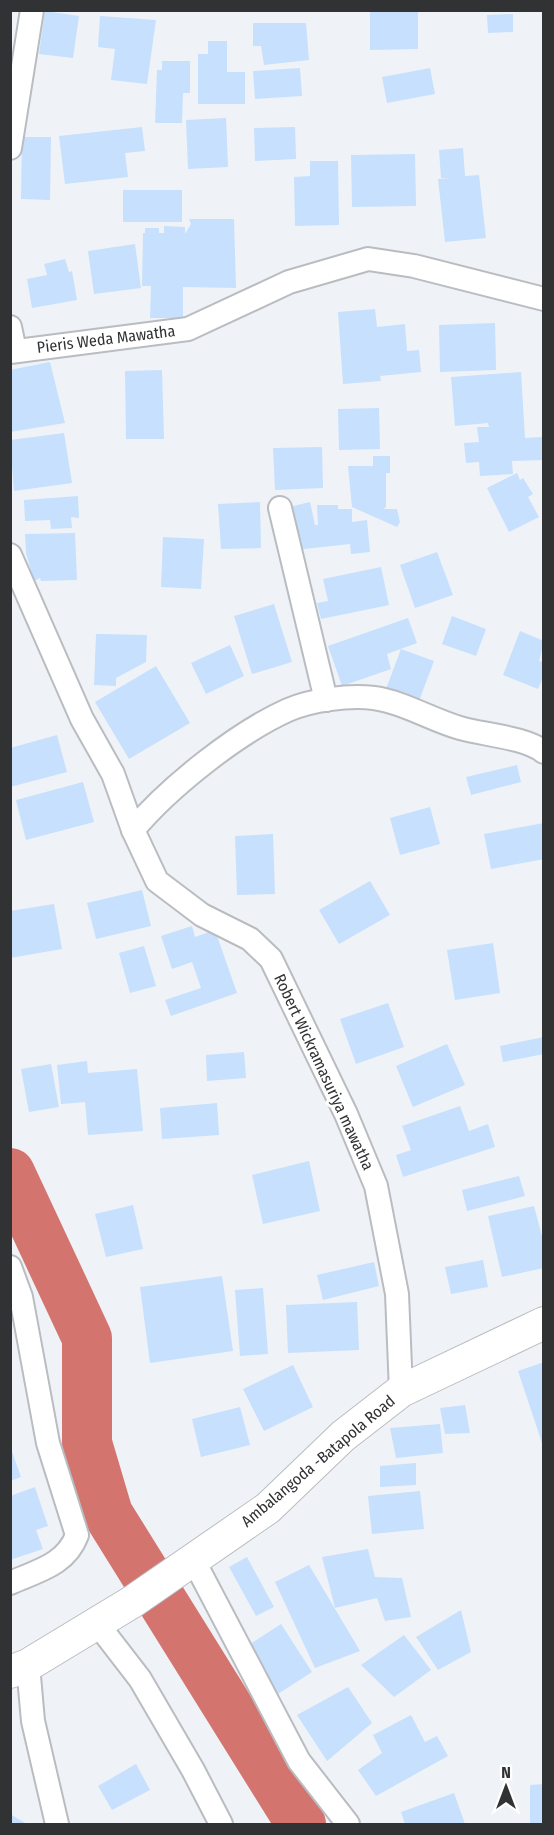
<svg xmlns="http://www.w3.org/2000/svg" width="554" height="1835" viewBox="0 0 554 1835" font-family="'Fira Sans Condensed',sans-serif">
<style>
.lines{fill:none;stroke-linecap:round;stroke-linejoin:round}
.river{stroke:#d3756e;stroke-width:50}
.building{fill:#c7e0fd}
.minor-casing{stroke:#b9bcc0;stroke-width:26}
.secondary-casing{stroke:#b9bcc0;stroke-width:34}
.minor{stroke:#fff;stroke-width:22}
.secondary{stroke:#fff;stroke-width:32}
.labels{text-anchor:middle;dominant-baseline:central;stroke-width:6;stroke-linejoin:round;paint-order:stroke}
.street-label{font-size:16px;fill:#313234;stroke:#fff}
</style>
<rect width="100%" height="100%" fill="#eff3f7"/>
<g class="lines">
<polyline class="river" points="10,1173 87,1338 87,1443 108,1514 301,1824"/>
</g>
<g class="building">
<polygon points="370,10 418,10 418,49 370,50"/>
<polygon points="45,11 79,16 73,58 39,54"/>
<polygon points="513,14 513,32 488,33 487,15"/>
<polygon points="100,16 156,20 147,84 111,80 115,49 98,47"/>
<polygon points="253,23 306,23 309,60 264,65 261,46 253,46"/>
<polygon points="208,41 227,41 227,72 245,72 245,104 198,104 198,54 208,54"/>
<polygon points="162,61 190,61 190,93 183,93 182,123 155,123 157,70 162,70"/>
<polygon points="300,68 302,96 255,99 253,71"/>
<polygon points="430,68 435,94 387,103 382,77"/>
<polygon points="226,118 228,167 188,169 186,120"/>
<polygon points="142,127 145,151 125,153 128,177 65,184 59,136"/>
<polygon points="295,127 296,159 255,161 254,128"/>
<polygon points="22,137 51,137 50,200 21,199"/>
<polygon points="463,148 465,176 479,175 486,238 445,242 438,179 450,178 441,178 439,150"/>
<polygon points="415,154 416,206 352,207 351,155"/>
<polygon points="310,161 338,161 339,225 295,226 294,177 310,176"/>
<rect x="123" y="190" width="59" height="32"/>
<polygon points="189,219 234,219 236,288 183,287 183,318 150,318 151,286 142,286 143,233 145,233 145,228 159,228 159,233 164,233 164,226 185,227 185,234 191,224"/>
<polygon points="135,244 141,288 94,294 88,251"/>
<polygon points="65,259 69,272 72,271 77,300 32,308 27,279 47,275 44,264"/>
<polygon points="375,309 377,327 405,324 407,351 419,350 421,372 380,376 381,381 343,384 338,312"/>
<polygon points="495,323 496,370 440,372 439,325"/>
<polygon points="50,362 65,423 10,432 10,370"/>
<polygon points="162,370 164,439 126,439 125,371"/>
<polygon points="521,372 525,438 542,437 543,460 512,461 513,474 480,476 479,462 466,463 464,443 479,442 477,427 489,427 488,423 455,426 451,377"/>
<polygon points="379,408 380,449 339,450 338,409"/>
<polygon points="64,433 72,483 14,491 10,440"/>
<polygon points="322,447 323,488 275,490 273,448"/>
<polygon points="373,456 390,456 390,473 386,473 386,507 383,509 397,509 400,522 397,527 352,507 348,466 373,466"/>
<polygon points="517,473 520,480 523,478 533,494 528,497 539,517 509,532 487,488"/>
<polygon points="78,496 79,518 71,517 72,528 51,529 50,520 25,521 24,500"/>
<polygon points="260,502 261,548 221,549 218,504"/>
<polygon points="310,502 315,525 318,525 317,505 338,505 338,509 352,509 352,522 367,520 370,552 351,554 350,544 295,550 289,507"/>
<polygon points="75,533 77,580 41,581 40,578 34,581 26,553 25,534"/>
<polygon points="163,537 204,539 201,589 161,587"/>
<polygon points="437,552 453,595 415,608 400,565"/>
<polygon points="381,567 389,605 321,619 317,603 328,601 323,579"/>
<polygon points="274,604 292,662 252,674 234,616"/>
<polygon points="452,616 486,629 476,656 442,644"/>
<polygon points="408,618 417,643 387,654 391,669 342,686 328,646"/>
<polygon points="520,631 544,641 539,661 544,662 544,675 538,689 503,675"/>
<polygon points="96,634 147,635 146,662 116,678 116,686 94,685"/>
<polygon points="230,645 244,676 206,694 191,663"/>
<polygon points="401,649 434,661 419,701 386,689"/>
<polygon points="156,666 190,723 129,759 95,702"/>
<polygon points="57,735 67,772 10,787 10,748"/>
<polygon points="517,765 521,782 471,795 466,777"/>
<polygon points="83,782 94,822 26,840 16,800"/>
<polygon points="430,807 440,844 400,855 390,818"/>
<polygon points="544,823 544,859 491,869 484,834"/>
<polygon points="273,834 275,894 237,895 235,836"/>
<polygon points="370,881 390,915 339,944 319,910"/>
<polygon points="142,890 151,926 96,939 87,903"/>
<polygon points="54,904 62,949 10,958 10,911"/>
<polygon points="192,926 195,937 215,930 237,993 171,1016 165,1000 201,988 192,962 172,969 161,936"/>
<polygon points="493,943 500,993 455,1000 447,950"/>
<polygon points="144,946 156,986 130,993 119,953"/>
<polygon points="388,1003 404,1047 356,1064 340,1019"/>
<polygon points="544,1037 544,1054 503,1062 500,1046"/>
<polygon points="447,1044 465,1085 413,1107 396,1066"/>
<polygon points="244,1052 246,1078 207,1081 206,1055"/>
<polygon points="87,1061 88,1073 137,1069 143,1131 88,1135 85,1102 61,1104 57,1065"/>
<polygon points="51,1064 59,1107 29,1112 21,1069"/>
<polygon points="217,1103 219,1135 162,1139 160,1108"/>
<polygon points="460,1106 469,1131 488,1124 495,1147 403,1177 396,1155 411,1150 402,1126"/>
<polygon points="309,1161 320,1211 263,1224 252,1175"/>
<polygon points="519,1176 525,1196 467,1211 462,1190"/>
<polygon points="133,1205 143,1249 106,1257 95,1214"/>
<polygon points="534,1206 544,1244 544,1268 502,1277 488,1216"/>
<polygon points="483,1260 488,1287 451,1294 445,1267"/>
<polygon points="374,1262 379,1286 323,1300 317,1275"/>
<polygon points="222,1276 233,1351 150,1363 140,1287"/>
<polygon points="263,1288 268,1354 240,1356 235,1290"/>
<polygon points="357,1302 359,1350 288,1353 286,1305"/>
<polygon points="544,1362 544,1446 543,1446 518,1371"/>
<polygon points="293,1365 313,1407 264,1431 243,1389"/>
<polygon points="465,1405 470,1433 445,1434 440,1408"/>
<polygon points="240,1407 250,1445 201,1457 192,1419"/>
<polygon points="440,1424 443,1453 396,1458 390,1428"/>
<polygon points="10,1446 21,1477 10,1481"/>
<polygon points="416,1463 416,1485 380,1487 380,1466"/>
<polygon points="35,1487 48,1526 36,1530 43,1549 10,1560 10,1496"/>
<polygon points="420,1491 424,1529 372,1534 368,1496"/>
<polygon points="368,1549 375,1577 402,1578 411,1617 385,1621 377,1598 335,1608 322,1557"/>
<polygon points="247,1557 274,1607 256,1616 229,1567"/>
<polygon points="309,1565 360,1651 315,1668 275,1582"/>
<polygon points="461,1610 471,1652 438,1670 416,1637"/>
<polygon points="281,1624 312,1672 278,1694 247,1646"/>
<polygon points="404,1635 431,1670 394,1697 361,1665"/>
<polygon points="348,1687 372,1723 327,1761 297,1715"/>
<polygon points="411,1715 425,1742 437,1736 448,1756 376,1796 358,1770 382,1753 373,1735"/>
<polygon points="136,1764 150,1790 112,1810 98,1786"/>
<polygon points="544,1784 544,1824 530,1824 530,1785"/>
<polygon points="454,1793 465,1824 405,1824 401,1812"/>
<polygon points="10,1814 27,1824 10,1824"/>
</g>
<g class="lines">
<g class="minor-casing">
<g id="minor">
<polyline points="10,148 32,10"/>
<polyline points="10,327 15,351"/>
<polyline points="10,352 188,329 289,282 368,259 414,266 544,299"/>
<polyline points="280,508 326,700"/>
<polyline points="10,555 82,719 113,774 133,830 157,881 202,915 250,939 271,959 346,1114 376,1186 397,1294 401,1391"/>
<path d="M 133,830 C 169,787 237,733 288,710 C 311,700 348,695 374,698 C 403,702 432,720 460,728 C 484,735 525,737 544,752"/>
<path d="M 10,1267 L 21,1297 L 48,1443 L 77,1535 C 66,1565 37,1571 10,1583"/>
<polyline points="194,1561 299,1761 348,1824"/>
<polyline points="96,1622 140,1679 193,1770 221,1824"/>
<polyline points="28,1665 33,1721 57,1824"/>
</g>
</g>
<g class="secondary-casing">
<polyline id="secondary" points="10,1672 28,1665 132,1602 268,1508 343,1436 401,1391 544,1323"/>
</g>
<use href="#minor" class="minor"/>
<use href="#secondary" class="secondary"/>
</g>
<g class="labels">
<g class="street-label">
<text transform="translate(106 339) rotate(-7)">Pieris Weda Mawatha</text>
<text transform="translate(324 1072) rotate(65)">Robert Wickramasuriya mawatha</text>
<text transform="translate(318 1461) rotate(-40)">Ambalangoda -Batapola Road</text>
</g>
</g>
<rect width="554" height="1835" fill="none" stroke="#313234" stroke-width="24"/>
<g transform="translate(506 1787)" stroke="#ffffff" stroke-width="4.5" paint-order="stroke">
<path d="M0-4.5L10 22L0 15L-10 22Z" fill="#313234"/>
<text y="-9" font-size="16" font-weight="bold" text-anchor="middle" fill="#313234">N</text>
</g>
</svg>
